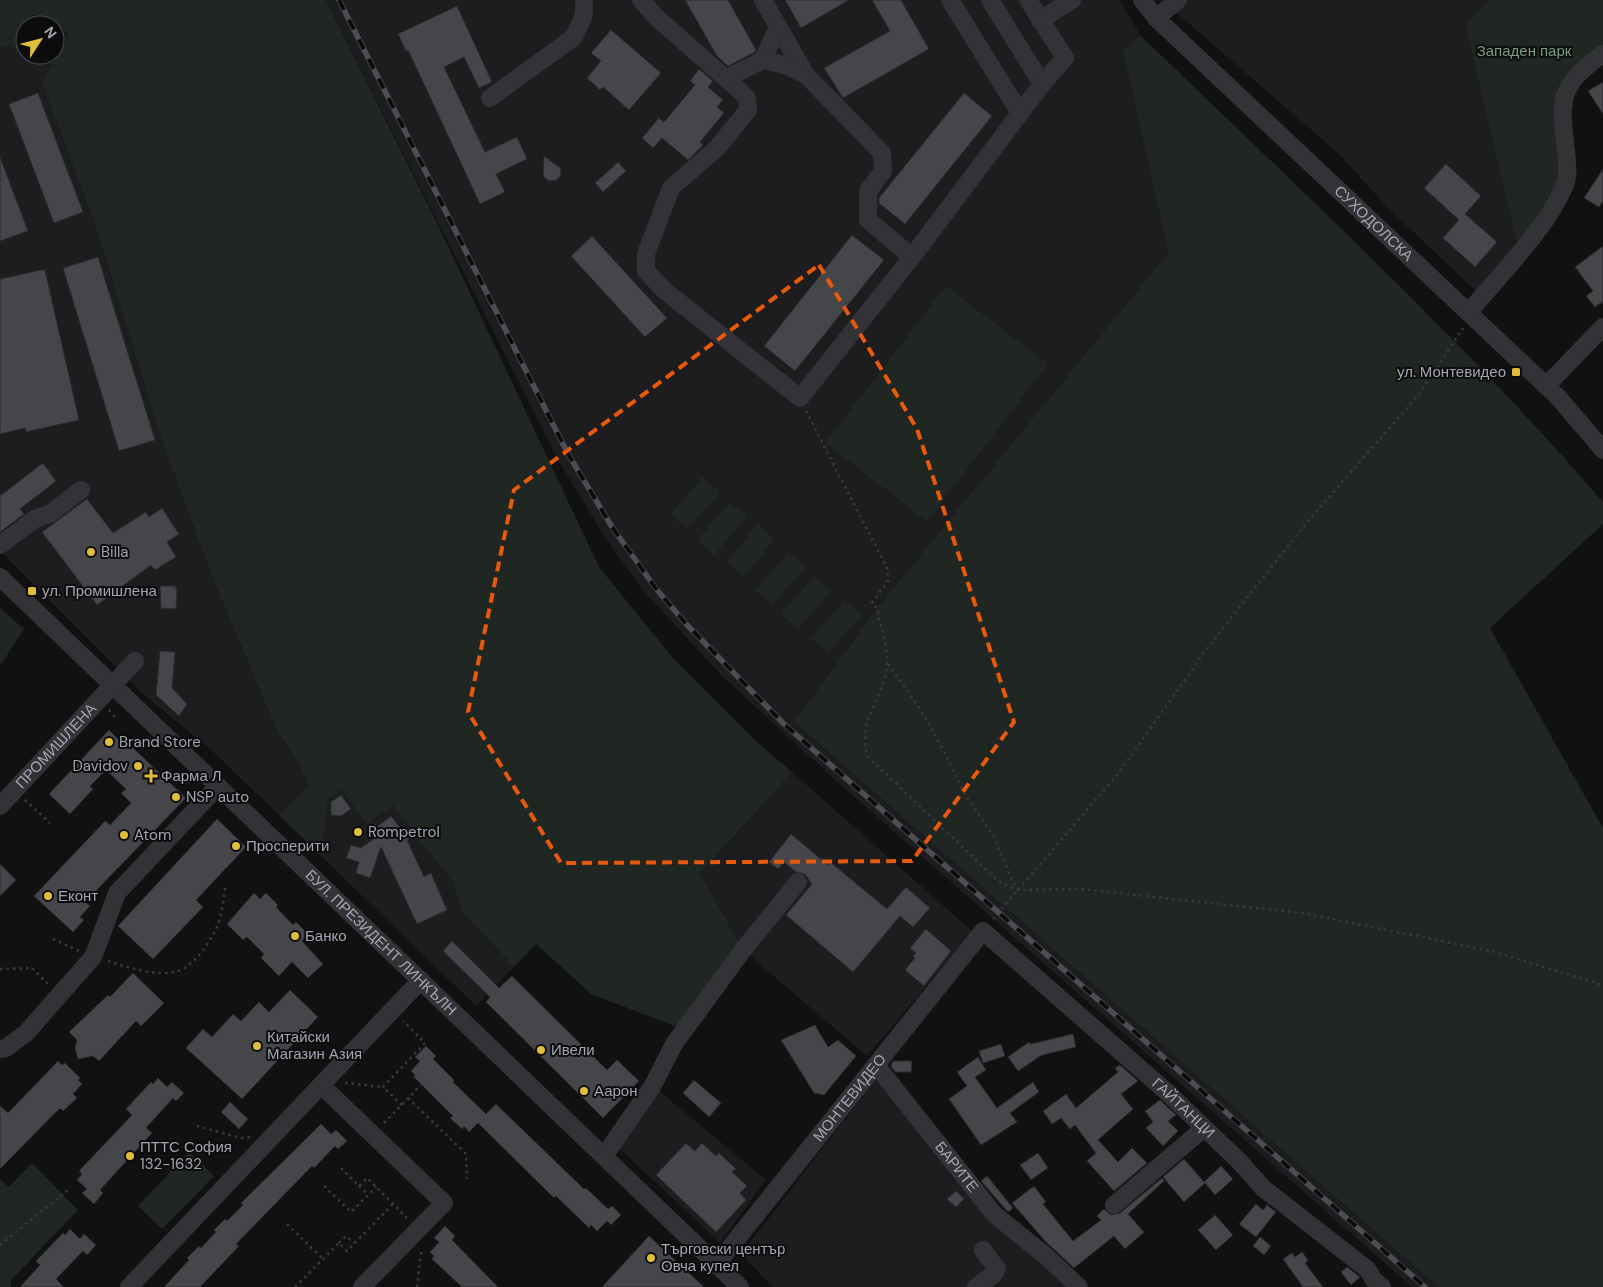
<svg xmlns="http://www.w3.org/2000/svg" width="1603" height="1287" viewBox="0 0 1603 1287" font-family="'DM Sans',sans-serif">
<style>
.built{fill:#1d1d1f}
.green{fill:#202621}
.building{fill:#45464a;stroke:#2b2b2e}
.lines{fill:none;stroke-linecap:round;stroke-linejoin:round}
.path{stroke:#38393e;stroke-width:2.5;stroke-dasharray:2.5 4;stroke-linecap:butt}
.minor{stroke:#323237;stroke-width:18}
.rail-casing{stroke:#4d4e54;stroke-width:5.5}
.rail{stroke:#0c0c0d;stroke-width:4;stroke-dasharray:11;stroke-linecap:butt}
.marked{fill:none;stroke:#e8590c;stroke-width:4;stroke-dasharray:10 6;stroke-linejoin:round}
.poi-dot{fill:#e0be3b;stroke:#0c0c0d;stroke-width:2}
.labels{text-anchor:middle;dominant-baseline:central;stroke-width:4;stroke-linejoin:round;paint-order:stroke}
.park-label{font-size:15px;fill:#7c9b82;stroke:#0c0c0d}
.street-label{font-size:15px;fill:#a3a6b2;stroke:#0c0c0d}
.poi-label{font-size:15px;fill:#a3a6b2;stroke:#0c0c0d;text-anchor:start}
</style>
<rect width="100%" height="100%" fill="#111112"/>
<g class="built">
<polygon points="326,0 1120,0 1140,35 1123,51 1168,253 877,608 794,722 1438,1287 1412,1287 833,778 721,675 640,587 603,534 559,462"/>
<polygon points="1167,0 1490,0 1465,25 1517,244 1479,294 1387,207 1338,153 1179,15"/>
<polygon points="32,14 52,25 28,25"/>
<polygon points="55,27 69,35 93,218 163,444 214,582 275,726 301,768 308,787 279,815 210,749 142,693 0,551 0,46 18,48 25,31 25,55 55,55"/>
<polygon points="792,772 973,932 867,1056 756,961 740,944 700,875"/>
<polygon points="341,790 367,824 393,804 453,883 463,914 514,967 476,1006 320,855 326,824 327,801"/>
<polygon points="877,1078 969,1194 1066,1287 773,1287 741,1254"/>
<polygon points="658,1090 766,1180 720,1243 619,1148"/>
</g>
<g class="green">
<polygon points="0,0 326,0 438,225 599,567 673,658 758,743 792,772 700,874 740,944 677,1027 591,994 536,944 514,967 463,914 453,883 393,805 367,824 341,790 327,801 326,824 320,855 279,815 308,786 301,768 275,726 214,582 163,444 93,218 42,82 69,35 55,25 32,14 27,25 25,25 25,31 18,49 0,46"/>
<polygon points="1490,0 1603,0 1603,47 1578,66 1562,176 1544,210 1517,244 1465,25"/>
<path d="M 1140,35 C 1297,187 1460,336 1603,502 L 1603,524 L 1490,628 L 1603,828 L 1603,1287 L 1438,1287 L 794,722 L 877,608 L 1168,253 L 1123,51 Z"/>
<polygon points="946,286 1048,364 927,521 825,443"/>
<polygon points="702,477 720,492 687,529 670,515"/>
<polygon points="730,503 747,517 714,555 697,540"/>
<polygon points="758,524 775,539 743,577 726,562"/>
<polygon points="788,553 805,567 772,605 755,590"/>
<polygon points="814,576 831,591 798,629 781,614"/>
<polygon points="844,601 861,615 828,653 811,638"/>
<polygon points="0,608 24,629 0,666"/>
<polygon points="189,1152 214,1176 162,1229 138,1206"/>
<polygon points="32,1163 78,1210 11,1280 11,1287 0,1287 0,1179 9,1187"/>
</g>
<g class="building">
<polygon points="685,0 728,0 756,50 755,52 728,66 717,56"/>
<polygon points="785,0 849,0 801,28"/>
<polygon points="872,0 901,0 929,49 843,98 824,68 890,31"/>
<polygon points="457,6 492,82 479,88 464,57 444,67 485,152 517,137 527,159 496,174 505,192 480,204 408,50 406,51 398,34"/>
<polygon points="611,30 661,73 629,110 603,87 600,90 587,78 601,61 591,53"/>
<polygon points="699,69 713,81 708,87 723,100 717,107 724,113 700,142 703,145 688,160 662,138 653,148 642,138 659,118 664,122 695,85 690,81"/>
<polygon points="1603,82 1603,114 1588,91"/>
<polygon points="38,93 83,212 54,223 9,104"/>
<polygon points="964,93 992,116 905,224 879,203 879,198"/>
<polygon points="544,156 560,168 561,175 556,180 549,181 543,176"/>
<polygon points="0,157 28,231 0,241"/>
<polygon points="618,162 626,171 603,192 595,183"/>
<polygon points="1446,164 1481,196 1465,214 1497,242 1475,267 1443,238 1459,220 1424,188"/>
<polygon points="1603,169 1603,201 1599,207 1584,198"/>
<polygon points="852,235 884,260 795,371 764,346"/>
<polygon points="592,236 667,318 645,337 571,256"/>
<polygon points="1603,246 1603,304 1602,302 1595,307 1586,296 1593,291 1575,267"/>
<polygon points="98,257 155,440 119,451 63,268"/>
<polygon points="41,270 45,270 79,420 26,432 25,428 0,434 0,279"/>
<polygon points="43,463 56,481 20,509 24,514 0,532 0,496"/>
<polygon points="87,499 113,533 146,512 149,517 162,508 179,534 167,542 176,557 155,570 151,565 97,605 42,532"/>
<polygon points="160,586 175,586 177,590 176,609 161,608"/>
<polygon points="160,651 175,652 172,688 187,704 179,716 156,695"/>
<polygon points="109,730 128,749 131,746 186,798 85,902 90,906 80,917 84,920 73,932 34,896 105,821 110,825 131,803 121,793 126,789 106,770 90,786 93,789 70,814 49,794"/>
<polygon points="341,795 351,809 341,816 331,815 331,802"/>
<polygon points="391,816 409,839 407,840 424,877 431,873 447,910 417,924 381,847 370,878 356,873 359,862 346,858 351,845 361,848 379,835 374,829"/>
<polygon points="217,819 246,847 196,900 203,907 153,959 118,926"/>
<polygon points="791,834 828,865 830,862 887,909 906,887 930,908 913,927 900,916 853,972 786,915 812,884 805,874 796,872 784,862 778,869 769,862"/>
<polygon points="0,864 16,880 0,896"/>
<polygon points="254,893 260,899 266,893 278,905 276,907 293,925 296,922 308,934 302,941 323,964 308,978 292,962 279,976 261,958 264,954 247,937 243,940 227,924"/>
<polygon points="926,929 951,951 924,986 905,970 915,958 913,956 916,953 910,948"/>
<polygon points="452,941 499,988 512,976 607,1070 617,1060 639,1081 603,1118 486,1002 490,997 443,951"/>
<polygon points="133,973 164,1003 141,1026 136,1021 99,1061 93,1056 78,1059 75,1048 77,1040 69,1032 108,995 110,997"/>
<polygon points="290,990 318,1017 242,1099 186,1048 203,1029 212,1037 233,1014 241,1021 259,1002 269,1012"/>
<polygon points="815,1025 828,1047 838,1040 856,1056 824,1095 814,1093 781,1040"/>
<polygon points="1073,1034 1076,1047 1042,1055 1018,1071 1008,1057 1029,1042 1031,1044"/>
<polygon points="1001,1044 1005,1056 983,1063 979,1051"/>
<polygon points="426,1046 436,1056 433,1059 454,1080 453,1082 486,1114 496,1104 584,1189 586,1188 608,1209 612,1206 621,1215 611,1225 607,1221 597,1231 591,1225 589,1228 556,1196 554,1198 478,1123 469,1132 464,1126 462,1129 450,1118 453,1116 414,1077 415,1075 411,1071 420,1061 415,1057"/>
<polygon points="978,1057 986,1070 975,1077 997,1108 1033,1082 1039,1092 1010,1113 1017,1122 981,1145 949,1099 967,1086 957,1072"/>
<polygon points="58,1061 62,1065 65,1063 80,1078 78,1080 82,1084 73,1094 77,1098 63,1111 60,1108 0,1169 0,1106 8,1113"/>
<polygon points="893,1061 912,1061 911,1072 895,1072 891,1066"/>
<polygon points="1120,1065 1138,1081 1121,1094 1133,1109 1098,1140 1118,1162 1132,1148 1147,1163 1114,1191 1087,1161 1096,1153 1075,1125 1070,1129 1061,1118 1052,1124 1043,1111 1066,1094 1076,1108 1118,1072 1115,1068"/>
<polygon points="158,1078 167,1087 172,1082 184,1093 176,1101 173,1098 146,1128 152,1133 100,1190 103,1193 94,1204 82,1193 87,1189 77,1180 82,1174 79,1171 132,1115 126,1109 151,1082 153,1084"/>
<polygon points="694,1080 721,1103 709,1117 683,1093"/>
<polygon points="1160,1100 1176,1115 1168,1121 1178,1131 1163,1146 1146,1128 1153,1122 1145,1111"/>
<polygon points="230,1102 248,1119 239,1129 221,1112"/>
<polygon points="321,1124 331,1134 336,1130 347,1141 338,1149 335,1146 314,1168 312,1166 236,1244 239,1246 200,1287 164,1287 189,1260 187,1258 199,1246 201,1248 216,1232 214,1230 225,1219 227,1221 243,1205 241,1203"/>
<polygon points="686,1143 695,1151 702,1143 716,1156 719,1153 736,1169 732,1172 747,1186 740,1193 746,1200 716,1232 656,1175"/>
<polygon points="1038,1153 1048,1168 1031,1180 1020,1165"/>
<polygon points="1184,1159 1204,1182 1221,1166 1233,1179 1215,1195 1205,1183 1184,1202 1163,1177"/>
<polygon points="987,1176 1013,1208 1008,1212 981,1181"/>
<polygon points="1162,1178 1164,1181 1128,1214 1144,1232 1125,1249 1114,1236 1074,1268 1046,1242 1012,1203 1034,1186 1046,1202 1043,1204 1073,1241 1101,1220 1097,1216 1104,1209 1111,1215 1120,1213"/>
<polygon points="956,1191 964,1199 956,1207 947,1199"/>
<polygon points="1256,1204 1263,1210 1267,1205 1276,1212 1256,1237 1239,1224"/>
<polygon points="1215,1215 1233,1235 1216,1250 1198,1230"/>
<polygon points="445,1226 455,1236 452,1240 498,1287 462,1287 432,1259 434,1256 430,1252 439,1242 434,1238"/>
<polygon points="70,1229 80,1239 84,1234 96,1245 87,1255 83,1251 56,1279 64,1287 20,1287 40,1265 36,1261 63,1233 65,1235"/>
<polygon points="649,1236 704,1287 602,1287"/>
<polygon points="1260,1237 1271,1246 1264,1255 1253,1246"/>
<polygon points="1302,1252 1308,1260 1305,1263 1323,1287 1303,1287 1283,1259 1292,1253 1295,1257"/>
<polygon points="1347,1267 1360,1277 1351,1285 1341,1272"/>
</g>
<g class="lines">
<g class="path">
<path d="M 806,411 L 887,568 L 888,581 L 872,603 L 877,608 C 880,624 889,651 887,666 C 883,701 858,716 867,756 L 997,880 L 1016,890 L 1080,889 L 1303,913 L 1491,951 L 1603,985"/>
<polyline points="888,664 919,707 945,753 965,795 994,837 1016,889"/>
<polyline points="109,710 116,718"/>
<polyline points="25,800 50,823"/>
<polyline points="993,919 1118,774 1206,650 1308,521 1420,393 1463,328"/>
<polyline points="53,939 79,951"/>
<path d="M 108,961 C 127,967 147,974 168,973 C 190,972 206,948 215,931 C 222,918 223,899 226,885"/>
<polyline points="0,969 32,968 49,985"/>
<polyline points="345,1083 383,1087"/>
<polyline points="408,1098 466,1154 467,1179"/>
<polyline points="402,1105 383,1087 425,1043 403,1021"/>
<polyline points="384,1123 421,1085"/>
<polyline points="197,1126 241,1138 251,1137"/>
<polyline points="341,1168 359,1186 367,1178 408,1219"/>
<polyline points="324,1186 351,1212 376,1187"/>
<polyline points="359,1186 368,1195"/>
<polyline points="287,1224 323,1259"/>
<polyline points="339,1243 346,1236 354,1243"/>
<polyline points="0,1245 68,1190"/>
<polyline points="295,1287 339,1243 347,1251 393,1204"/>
<polyline points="417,1287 421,1253 418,1250"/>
</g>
<g class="minor">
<polyline points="641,0 656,17 739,90 747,98 748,110 717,148 671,188 646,254 646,271 664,290 800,398 912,257 1042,84 990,0"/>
<polyline points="763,0 806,75 882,153 883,171 868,191 868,220 912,257"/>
<polyline points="950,0 1020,113"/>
<polyline points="1028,0 1065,58 1042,84"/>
<path id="s1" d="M 1142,0 L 1156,18 L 1558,397 L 1603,450"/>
<polyline points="1156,18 1178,0"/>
<polyline points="1040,20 1072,0"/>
<polyline points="763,60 778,27"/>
<polyline points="727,78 763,60 785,65 806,75"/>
<polyline points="490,98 574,37 584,15 584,0"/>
<path d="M 1469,312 C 1500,274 1546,230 1565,185 C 1569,174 1567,162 1566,151 C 1560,99 1558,86 1603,54"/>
<polyline points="1546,386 1603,327"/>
<polyline points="0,545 35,519 51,513 81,490"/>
<path id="s2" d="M 0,577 L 740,1287"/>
<path id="s3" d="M 0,806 L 135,661"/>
<polyline points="0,1049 6,1048 26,1033 93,957 117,893 218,786"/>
<path id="s4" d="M 876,1065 L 994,1214 L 1047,1257 L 1079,1287"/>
<polyline points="321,1085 444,1203 362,1287"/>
<polyline points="604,1156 652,1087 674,1044 743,950 798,882"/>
<polyline points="1114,1205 1203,1129"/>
<path id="s5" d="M 716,1265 L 983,931 L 1168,1093 L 1240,1162 L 1263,1188 L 1367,1269 L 1374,1280 L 1382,1287"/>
<polyline points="129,1287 421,980"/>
<polyline points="976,1287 994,1274 997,1269 983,1250"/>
</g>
<g class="rail-casing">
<polyline id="rail" points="339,0 568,454 612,527 657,590 688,626 784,724 1425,1287"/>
</g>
<use href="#rail" class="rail"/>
</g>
<path class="marked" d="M 819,265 L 917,429 L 1014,722 L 912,861 L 561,863 L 468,712 L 514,490 Z"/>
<g class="poi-dot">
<rect x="1511" y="367" width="10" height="10" rx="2.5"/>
<circle cx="91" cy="552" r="5"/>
<rect x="27" y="586" width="10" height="10" rx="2.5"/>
<circle cx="109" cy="742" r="5"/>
<circle cx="138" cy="766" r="5"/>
<path d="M148.5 768.5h5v5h5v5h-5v5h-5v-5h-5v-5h5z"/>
<circle cx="176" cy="797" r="5"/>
<circle cx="358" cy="832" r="5"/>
<circle cx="124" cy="835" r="5"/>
<circle cx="236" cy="846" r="5"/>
<circle cx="48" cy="896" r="5"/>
<circle cx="295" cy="936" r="5"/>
<circle cx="257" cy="1046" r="5"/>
<circle cx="541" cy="1050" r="5"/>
<circle cx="584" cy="1091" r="5"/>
<circle cx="130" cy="1156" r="5"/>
<circle cx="651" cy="1258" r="5"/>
</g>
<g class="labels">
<g class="park-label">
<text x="1524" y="51">Западен парк</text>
</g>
<g class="street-label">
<text stroke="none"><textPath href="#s1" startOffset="322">СУХОДОЛСКА</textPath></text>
<text stroke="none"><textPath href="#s3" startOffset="82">ПРОМИШЛЕНА</textPath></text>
<text stroke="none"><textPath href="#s2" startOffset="528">БУЛ. ПРЕЗИДЕНТ ЛИНКЪЛН</textPath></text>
<text stroke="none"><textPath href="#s5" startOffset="214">МОНТЕВИДЕО</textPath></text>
<text stroke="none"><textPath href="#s5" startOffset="695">ГАЙТАНЦИ</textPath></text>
<text stroke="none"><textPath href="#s4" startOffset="130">БАРИТЕ</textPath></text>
</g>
<g class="poi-label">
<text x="1506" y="372" text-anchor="end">ул. Монтевидео</text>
<text x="101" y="552">Billa</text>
<text x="42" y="591">ул. Промишлена</text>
<text x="119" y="742">Brand Store</text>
<text x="128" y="766" text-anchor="end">Davidov</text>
<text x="161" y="776">Фарма Л</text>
<text x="186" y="797">NSP auto</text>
<text x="368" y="832">Rompetrol</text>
<text x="134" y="835">Atom</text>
<text x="246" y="846">Просперити</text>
<text x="58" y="896">Еконт</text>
<text x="305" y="936">Банко</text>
<text x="267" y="1037">Китайски<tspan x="267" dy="17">Магазин Азия</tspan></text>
<text x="551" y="1050">Ивели</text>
<text x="594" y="1091">Аарон</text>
<text x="140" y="1147">ПТТС София<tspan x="140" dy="17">132-1632</tspan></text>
<text x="661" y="1249">Търговски център<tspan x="661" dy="17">Овча купел</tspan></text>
</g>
</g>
<g transform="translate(40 40) rotate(54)"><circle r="24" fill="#0c0c0d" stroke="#484a4f"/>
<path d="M0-4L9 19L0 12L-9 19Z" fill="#e0be3b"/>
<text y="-8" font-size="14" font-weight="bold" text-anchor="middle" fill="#a3a6b2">N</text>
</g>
</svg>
